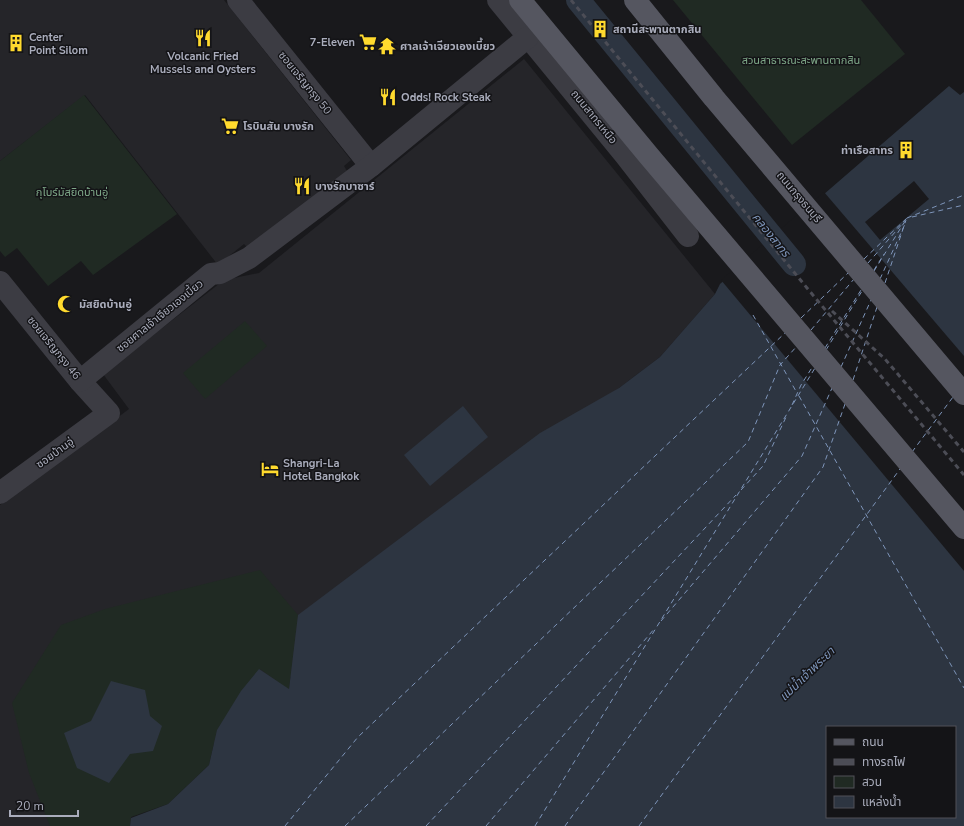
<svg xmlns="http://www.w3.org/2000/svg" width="964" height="826" viewBox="0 0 964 826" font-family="'Nunito Sans','Noto Sans Thai',sans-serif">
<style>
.built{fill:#252529}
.green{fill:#202a23}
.water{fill:#2d3541;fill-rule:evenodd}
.pier{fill:#19191c}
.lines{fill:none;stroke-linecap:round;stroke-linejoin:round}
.canal{stroke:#2d3541;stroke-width:24}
.ferry{stroke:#7e95ba;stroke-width:1;stroke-dasharray:5 4;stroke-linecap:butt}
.minor{stroke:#3c3c43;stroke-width:22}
.primary{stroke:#555660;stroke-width:22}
.rail{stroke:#4c4d56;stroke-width:3;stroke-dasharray:5 4;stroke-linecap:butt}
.labels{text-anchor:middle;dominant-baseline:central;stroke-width:3;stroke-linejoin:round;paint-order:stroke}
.poi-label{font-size:11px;font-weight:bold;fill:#aaadbc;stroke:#141417;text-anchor:start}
.park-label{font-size:11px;fill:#7fa989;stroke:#141417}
.street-label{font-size:11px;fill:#aaadbc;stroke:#141417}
.water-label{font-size:12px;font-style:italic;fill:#7e95ba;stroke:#141417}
</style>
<rect width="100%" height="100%" fill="#19191c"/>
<g class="built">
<polygon points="0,0 224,0 351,160 344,166 347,171 249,249 244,244 218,265 85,95 0,161"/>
<polygon points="524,59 715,294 660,357 619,388 131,817 130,826 0,826 0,505 129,409 103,374 224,280 259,273"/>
</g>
<g class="green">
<polygon points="673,0 861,0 905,54 792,145"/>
<polygon points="84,95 177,214 93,275 81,261 48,286 17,248 5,257 0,251 0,161"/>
<polygon points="245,321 267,346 205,399 183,373"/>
<polygon points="260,570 298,615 289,690 260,669 217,730 209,765 168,804 131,817 130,826 50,826 29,773 12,703 61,625 105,609"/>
</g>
<g class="water">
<path d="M 949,86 L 960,95 L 964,92 L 964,826 L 130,826 L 131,818 L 168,804 L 209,765 L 217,730 L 241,691 L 259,669 L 289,689 L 298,615 L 540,433 L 619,388 L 660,357 L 715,294 L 720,284 ZM 827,727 L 955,727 L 955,817 L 827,817 Z"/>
<polygon points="463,406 488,437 430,486 404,455"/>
<polygon points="111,681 145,690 150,716 162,726 153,751 130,754 109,783 77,768 64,733 91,721"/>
</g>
<g class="pier">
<polygon points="914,181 929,199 880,240 865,222"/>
<polygon points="824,192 964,356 964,571 721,280"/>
</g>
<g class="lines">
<polyline class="canal" points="578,0 794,264"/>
<g class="ferry">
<polyline points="912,217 964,205"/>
<polyline points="907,218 964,195"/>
<polyline points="864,259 907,218 874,271"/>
<polyline points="868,263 903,223"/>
<polyline points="874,270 884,254"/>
<polyline points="880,279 905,224"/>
<polyline points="885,283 906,220"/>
<polyline points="753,315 797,393"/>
<polyline points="801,318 848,273"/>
<polyline points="811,330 854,279"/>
<polyline points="825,348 861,290"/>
<polyline points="826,350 862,291"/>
<polyline points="841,367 871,300"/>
<polyline points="853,380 877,307"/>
<polyline points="799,396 964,688"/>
<polyline points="792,405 801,385 813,366"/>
<polyline points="912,452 953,397"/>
<polyline points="741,490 763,466 787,415"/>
<polyline points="661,621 802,456 832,388"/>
<polyline points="285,826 358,737 786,332"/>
<polyline points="345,826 748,442 780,365 797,346"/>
<polyline points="426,826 736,495"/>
<polyline points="486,826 655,628"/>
<polyline points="535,826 815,368"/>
<polyline points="565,826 823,467 845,404"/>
<polyline points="639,826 900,469"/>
</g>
<g class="minor">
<polyline points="238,0 371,166"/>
<polyline points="498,0 625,155 688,236"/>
<polyline points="0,282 80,381 109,413 0,493"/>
<polyline points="80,381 211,274 220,273 249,258 371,166 528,37"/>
</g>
<g class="primary">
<polyline points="520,0 649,156 964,528"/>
<polyline points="635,0 714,98 964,394"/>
</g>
<g class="rail">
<polyline points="571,0 807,288 964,475"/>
<polyline points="832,311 885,359 964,452"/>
</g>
</g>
<defs>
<g id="building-bare" transform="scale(1.38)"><path d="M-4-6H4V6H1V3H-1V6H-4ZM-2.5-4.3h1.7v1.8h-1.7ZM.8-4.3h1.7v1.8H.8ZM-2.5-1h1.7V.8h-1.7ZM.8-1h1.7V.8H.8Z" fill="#ffda2e" stroke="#141417" stroke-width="2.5" paint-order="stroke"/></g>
<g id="restaurant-bare" transform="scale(1.38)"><path d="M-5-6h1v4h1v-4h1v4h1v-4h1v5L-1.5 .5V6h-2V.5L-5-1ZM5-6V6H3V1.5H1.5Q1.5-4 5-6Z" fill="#ffda2e" stroke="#141417" stroke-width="2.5" paint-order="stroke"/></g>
<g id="supermarket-bare" transform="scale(1.38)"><path d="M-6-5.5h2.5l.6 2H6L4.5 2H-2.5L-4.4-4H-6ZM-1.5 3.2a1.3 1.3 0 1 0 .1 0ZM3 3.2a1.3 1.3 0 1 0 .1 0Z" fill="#ffda2e" stroke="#141417" stroke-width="2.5" paint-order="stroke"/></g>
<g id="temple-bare" transform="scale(1.38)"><path d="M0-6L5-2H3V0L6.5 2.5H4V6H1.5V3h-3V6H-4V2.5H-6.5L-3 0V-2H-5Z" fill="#ffda2e" stroke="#141417" stroke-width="2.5" paint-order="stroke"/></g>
<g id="mosque-bare" transform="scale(1.38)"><path d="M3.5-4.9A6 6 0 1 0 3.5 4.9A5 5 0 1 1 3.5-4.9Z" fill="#ffda2e" stroke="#141417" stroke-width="2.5" paint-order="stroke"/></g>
<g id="hotel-bare" transform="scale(1.38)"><path d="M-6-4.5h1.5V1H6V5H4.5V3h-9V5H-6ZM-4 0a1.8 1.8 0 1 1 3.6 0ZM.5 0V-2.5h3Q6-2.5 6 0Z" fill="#ffda2e" stroke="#141417" stroke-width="2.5" paint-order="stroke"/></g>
</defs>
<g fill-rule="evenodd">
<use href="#building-bare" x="600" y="29"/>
<use href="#restaurant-bare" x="203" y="38"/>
<use href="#supermarket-bare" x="368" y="42"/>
<use href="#building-bare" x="16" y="43"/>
<use href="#temple-bare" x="387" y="46"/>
<use href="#restaurant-bare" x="388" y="97"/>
<use href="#supermarket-bare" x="230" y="126"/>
<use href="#building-bare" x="906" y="150"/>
<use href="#restaurant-bare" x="302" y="186"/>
<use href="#mosque-bare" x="66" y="304"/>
<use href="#hotel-bare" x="270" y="469"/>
</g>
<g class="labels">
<g class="poi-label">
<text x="613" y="29">สถานีสะพานตากสิน</text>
<text x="29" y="37">Center<tspan x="29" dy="13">Point Silom</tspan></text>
<text x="355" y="42" text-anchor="end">7-Eleven</text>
<text x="400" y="46">ศาลเจ้าเจียวเองเบี้ยว</text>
<text x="203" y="56" text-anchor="middle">Volcanic Fried<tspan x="203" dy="13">Mussels and Oysters</tspan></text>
<text x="401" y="97">Odds! Rock Steak</text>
<text x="243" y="126">โรบินสัน บางรัก</text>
<text x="893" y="150" text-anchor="end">ท่าเรือสาทร</text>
<text x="315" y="186">บางรักบาซาร์</text>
<text x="79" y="304">มัสยิดบ้านอู่</text>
<text x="283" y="463">Shangri-La<tspan x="283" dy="13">Hotel Bangkok</tspan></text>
</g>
<g class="park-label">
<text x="801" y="60">สวนสาธารณะสะพานตากสิน</text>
<text x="72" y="192">กุโบร์มัสยิดบ้านอู่</text>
</g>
<g class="street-label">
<text transform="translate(305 83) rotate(51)">ซอยเจริญกรุง 50</text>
<text transform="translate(594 117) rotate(51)">ถนนสาทรเหนือ</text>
<text transform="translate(799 197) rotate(50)">ถนนกรุงธนบุรี</text>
<text transform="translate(160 316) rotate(-39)">ซอยศาลเจ้าเจียวเองเบี้ยว</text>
<text transform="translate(54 348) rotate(51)">ซอยเจริญกรุง 46</text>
<text transform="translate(55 453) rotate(-36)">ซอยบ้านอู่</text>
</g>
<g class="water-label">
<text transform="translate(771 235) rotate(51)">คลองสาทร</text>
<text transform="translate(807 674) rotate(-44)">แม่น้ำเจ้าพระยา</text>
</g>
</g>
<rect x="826" y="726" width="130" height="92" fill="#141417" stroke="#505159"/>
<rect x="834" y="739" width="20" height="6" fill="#555660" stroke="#505159"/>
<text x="862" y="746" font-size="12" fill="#aaadbc">ถนน</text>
<rect x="834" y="759" width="20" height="6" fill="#4c4d56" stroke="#505159"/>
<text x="862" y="766" font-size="12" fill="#aaadbc">ทางรถไฟ</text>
<rect x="834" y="776" width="20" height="12" fill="#202a23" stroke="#505159"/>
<text x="862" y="786" font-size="12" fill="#aaadbc">สวน</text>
<rect x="834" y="796" width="20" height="12" fill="#2d3541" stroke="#505159"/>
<text x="862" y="806" font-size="12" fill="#aaadbc">แหล่งน้ำ</text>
<path d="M10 810v6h68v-6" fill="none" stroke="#aaadbc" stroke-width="2"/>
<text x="16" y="810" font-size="12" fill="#aaadbc" stroke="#141417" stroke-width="3" paint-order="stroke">20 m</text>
</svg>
